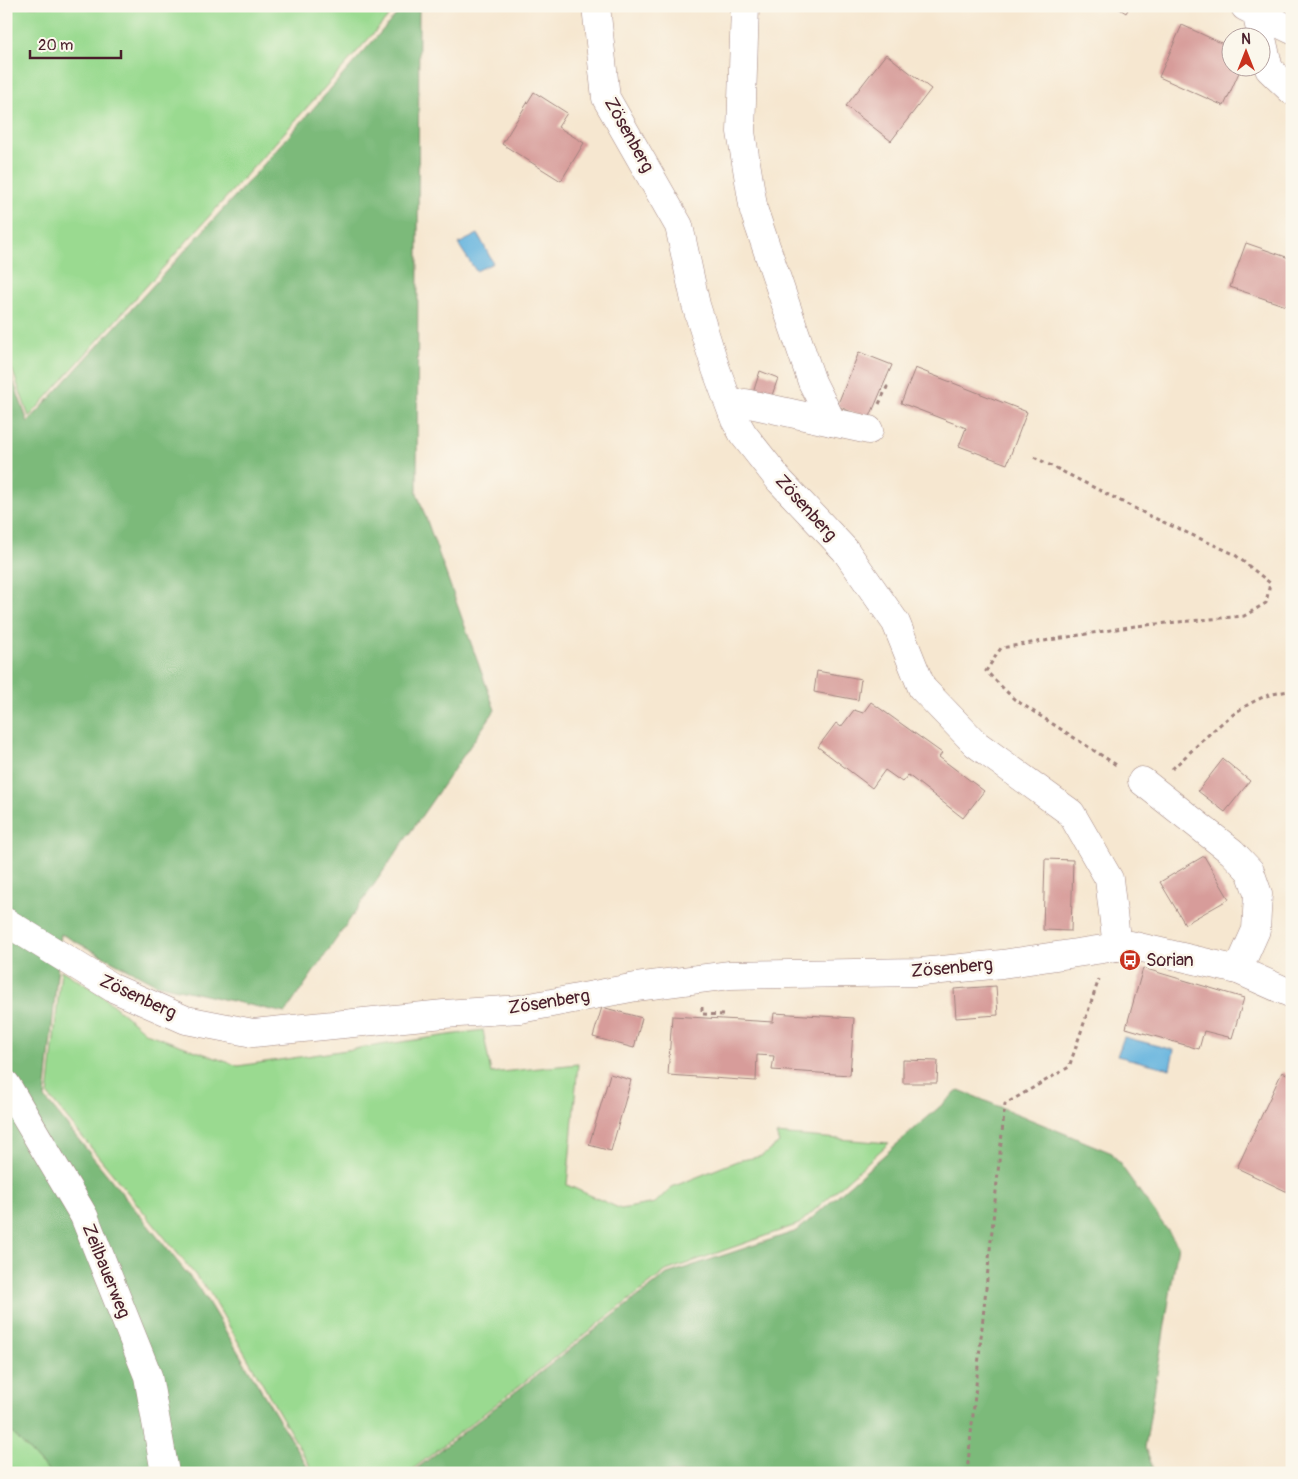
<svg xmlns="http://www.w3.org/2000/svg" width="1298" height="1479" viewBox="0 0 1298 1479" font-family="Pangolin,sans-serif">
<style>
.green{fill:#9ada90;stroke:#727c5e}
.forest{fill:#7bba7a;stroke:#626c52}
.water{fill:#63b3de;stroke:#566984}
.building{fill:#d79c9a}
.lines{fill:none;stroke-linecap:round;stroke-linejoin:round}
.minor-casing{stroke:#a0837e;stroke-width:29}
.path{stroke:#a0837e;stroke-width:3;stroke-dasharray:4 4;stroke-linecap:butt}
.minor{stroke:#fff;stroke-width:28}
.labels{text-anchor:middle;dominant-baseline:central;stroke-width:5;stroke-linejoin:round;paint-order:stroke}
.street-label{font-size:18px;fill:#4a1f2b;stroke:#fbf7ec}
.poi-label{font-size:18px;fill:#4a1f2b;stroke:#fbf7ec;text-anchor:start}
</style>
<rect width="100%" height="100%" fill="#fbf7ec"/>
<filter id="ink" filterUnits="userSpaceOnUse"><feTurbulence type="fractalNoise" baseFrequency=".02" numOctaves="2"/><feDisplacementMap in="SourceGraphic" scale="10" xChannelSelector="R" yChannelSelector="G"/><feConvolveMatrix kernelMatrix="1 2 1 2 8 2 1 2 1" color-interpolation-filters="sRGB"/></filter>
<filter id="wash" filterUnits="userSpaceOnUse"><feTurbulence type="fractalNoise" baseFrequency=".0096" numOctaves="4" result="noise"/><feDisplacementMap in="SourceGraphic" scale="20" xChannelSelector="R" yChannelSelector="G"/><feGaussianBlur stdDeviation="1.12" result="paint"/><feColorMatrix in="noise" values="0 0 0 0 0 0 0 0 0 0 0 0 0 0 0 0 0 1.4 0 .05"/><feComposite in="paint" operator="in"/></filter>
<g filter="url(#wash)">
<rect width="100%" height="100%" fill="#f6e7d0"/>
<g class="green">
<polygon points="6,6 398,6 29,417 6,352"/>
<polygon points="61,970 100,994 146,1033 238,1066 483,1030 491,1073 578,1064 567,1185 621,1209 655,1203 672,1187 737,1161 762,1156 779,1143 776,1134 889,1143 799,1224 666,1271 408,1473 314,1473 210,1293 48,1095"/>
<polygon points="6,1426 50,1473 6,1473"/>
</g>
<g class="forest">
<polygon points="404,6 419,6 417,493 495,710 285,1013 156,984 61,934 45,1098 202,1292 311,1473 50,1473 6,1426 6,361 28,422 257,172"/>
<polygon points="959,1090 1112,1153 1178,1245 1145,1448 1155,1473 411,1473 667,1274 797,1231"/>
</g>
<g class="water">
<polygon points="478,234 493,263 476,271 458,244"/>
<polygon points="1124,1037 1174,1050 1170,1069 1117,1056"/>
</g>
<g id="blocks">
<g class="building">
<polygon points="1115,6 1130,6 1126,13"/>
<polygon points="1182,25 1230,47 1230,68 1241,68 1224,106 1159,77"/>
<polygon points="886,54 931,89 891,141 846,106"/>
<polygon points="534,92 567,113 558,127 584,143 561,181 502,144"/>
<polygon points="1246,243 1292,259 1292,290 1286,306 1230,287"/>
<polygon points="859,352 892,365 869,419 837,406"/>
<polygon points="915,368 1027,412 1007,464 959,446 966,428 901,403"/>
<polygon points="760,371 778,378 769,404 751,399"/>
<polygon points="817,671 861,679 858,700 814,692"/>
<polygon points="871,702 942,753 939,757 984,791 963,818 908,775 902,782 885,770 872,788 818,747 836,723 841,727 854,710 863,713"/>
<polygon points="1223,759 1250,781 1225,812 1198,791"/>
<polygon points="1204,856 1229,899 1185,924 1160,882"/>
<polygon points="1045,859 1073,860 1071,931 1043,930"/>
<polygon points="1143,968 1244,998 1232,1038 1204,1031 1199,1049 1126,1028"/>
<polygon points="996,986 998,1015 956,1018 954,989"/>
<polygon points="602,1007 642,1018 634,1048 593,1037"/>
<polygon points="774,1013 854,1018 850,1075 772,1070 774,1056 757,1055 756,1081 668,1075 672,1016 773,1022"/>
<polygon points="903,1060 938,1061 937,1083 903,1083"/>
<polygon points="1282,1072 1292,1076 1292,1194 1237,1168"/>
<polygon points="610,1074 631,1080 611,1151 589,1145"/>
</g>
</g>
</g>
<g filter="url(#ink)">
<use href="#blocks" fill-opacity="0" stroke="#a0837e" stroke-width="1"/>
<g class="lines">
<g class="minor-casing">
<g id="minor">
<polyline points="596,6 606,98 679,226 696,305 716,369 735,420 743,434 780,481 845,550 896,623 922,688 976,744 1071,813 1109,879 1117,947"/>
<polyline points="745,6 741,132 754,211 812,382 832,422 869,430"/>
<polyline points="1245,7 1292,30"/>
<polyline points="1256,12 1269,69 1292,91"/>
<polyline points="733,414 733,409 736,405 745,403 832,422"/>
<polyline points="1142,781 1232,852 1250,871 1258,894 1256,930 1238,970"/>
<polyline points="6,922 113,988 186,1020 253,1033 444,1014 520,1009 636,987 730,975 921,972 1002,964 1130,945 1238,970 1292,994"/>
<polyline points="6,1084 84,1216 148,1376 165,1473"/>
</g>
</g>
<g class="path">
<polyline points="879,404 887,387 884,385"/>
<polyline points="1034,457 1150,516 1234,554 1270,583 1266,603 1244,616 1135,626 1001,648 986,671 1014,699 1118,766"/>
<path d="M 1172,769 C 1201,743 1231,708 1269,695 C 1276,693 1284,692 1292,690"/>
<polyline points="702,1007 702,1014 725,1015"/>
<polyline points="967,1473 1005,1104 1069,1067 1099,979"/>
</g>
<use href="#minor" class="minor"/>
</g>
</g>
<defs>
<g id="bus-disc" transform="scale(1.125)"><circle r="9.5" fill="#c8321e" stroke="#fbf7ec"/><path d="M-5-6H5V4H4V6H2V4H-2V6H-4V4H-5ZM-3.5-4V0h7V-4ZM-3.5 1.2v1.5H-2V1.2ZM2 1.2v1.5H3.5V1.2Z" fill="#fff"/></g>
</defs>
<g fill-rule="evenodd">
<use href="#bus-disc" x="1130" y="960"/>
</g>
<g class="labels">
<g class="street-label">
<text transform="translate(629 135) rotate(61)">Zösenberg</text>
<text transform="translate(806 508) rotate(48)">Zösenberg</text>
<text transform="translate(952 968) rotate(-5)">Zösenberg</text>
<text transform="translate(138 997) rotate(25)">Zösenberg</text>
<text transform="translate(549 1002) rotate(-9)">Zösenberg</text>
<text transform="translate(106 1271) rotate(68)">Zeilbauerweg</text>
</g>
<g class="poi-label">
<text x="1146" y="960">Sorian</text>
</g>
</g>
<rect width="1298" height="1479" fill="none" stroke="#fbf7ec" stroke-width="25"/>
<g transform="translate(1246 52)"><circle r="24" fill="#fbf7ec" stroke="#b4a19f"/>
<path d="M0-4L9 19L0 12L-9 19Z" fill="#c8321e"/>
<text y="-8" font-size="14" font-weight="bold" text-anchor="middle" fill="#4a1f2b">N</text>
</g>
<path d="M30 50v8h91v-8" fill="none" stroke="#4a1f2b" stroke-width="2.5"/>
<text x="38" y="50" font-size="15" fill="#4a1f2b" stroke="#fbf7ec" stroke-width="4" paint-order="stroke">20 m</text>
</svg>
